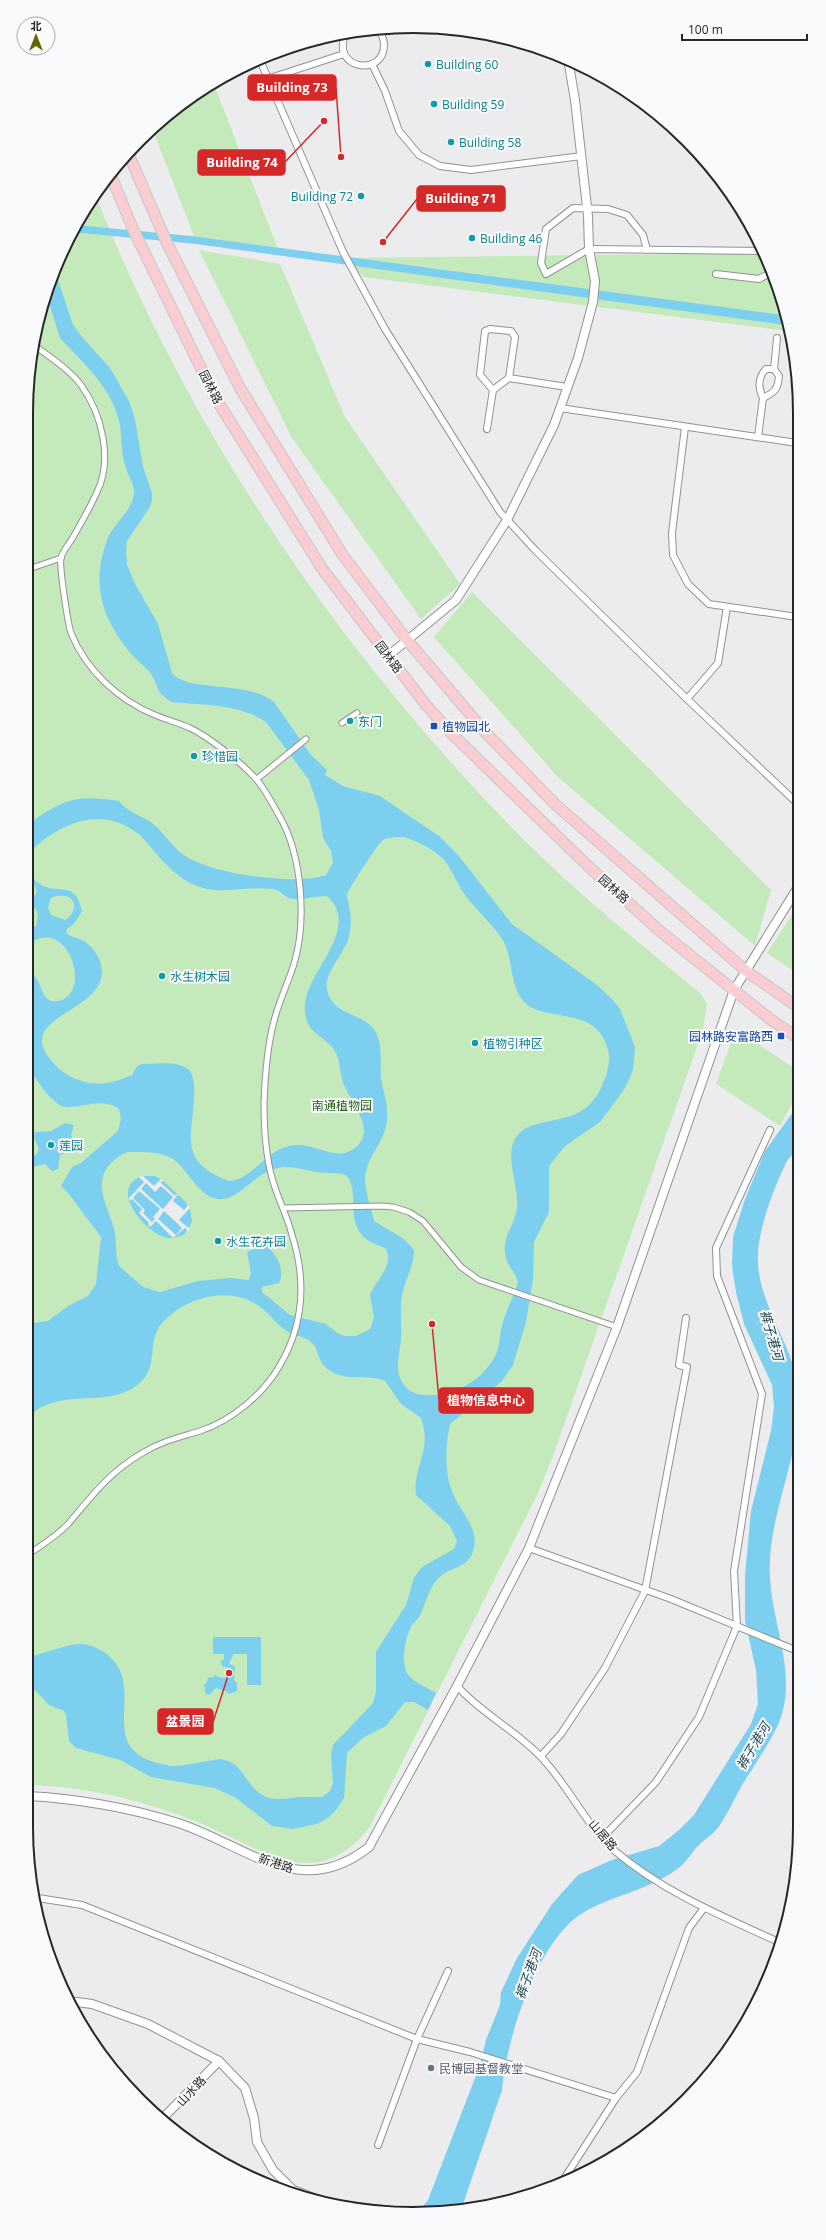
<svg xmlns="http://www.w3.org/2000/svg" width="826" height="2240" viewBox="0 0 826 2240" font-family="'Open Sans','Noto Sans SC',sans-serif">
<style>
.green{fill:#c4eabc}
.water{fill:#7ccfee;fill-rule:evenodd}
.pier{fill:#ececee;fill-rule:evenodd}
.lines{fill:none;stroke-linecap:round;stroke-linejoin:round}
.pedestrian-casing{stroke:#919294;stroke-width:7}
.minor-casing{stroke:#919294;stroke-width:8}
.tertiary-casing{stroke:#919294;stroke-width:10}
.primary-casing{stroke:#c7c7c7;stroke-width:12}
.pedestrian{stroke:#fff;stroke-width:5}
.minor{stroke:#fff;stroke-width:6}
.tertiary{stroke:#fff;stroke-width:8}
.primary{stroke:#f9cdd1;stroke-width:10}
.culture-dot{fill:#0f9aa8;stroke:#f9fafc;stroke-width:1.5}
.transit-dot{fill:#1a4fb4;stroke:#f9fafc;stroke-width:1.5}
.worship-dot{fill:#6b7280;stroke:#f9fafc;stroke-width:1.5}
.labels{text-anchor:middle;dominant-baseline:central;stroke-width:4;stroke-linejoin:round;paint-order:stroke}
.culture-label{font-size:12px;fill:#0d838f;stroke:#f9fafc;text-anchor:start}
.street-label{font-size:12px;fill:#272728;stroke:#f9fafc}
.transit-label{font-size:12px;fill:#164399;stroke:#f9fafc;text-anchor:start}
.park-label{font-size:12px;fill:#235e14;stroke:#f9fafc}
.worship-label{font-size:12px;fill:#5b616d;stroke:#f9fafc;text-anchor:start}
.water-label{font-size:13px;font-style:italic;fill:#214755;stroke:#f9fafc}
.rim{fill:none;stroke:#272728;stroke-width:2}
.leader{fill:none;stroke:#d62828;stroke-width:1.5}
.callout-dot{fill:#d62828;stroke:#f9fafc;stroke-width:1.5}
.callout{fill:#d62828;stroke:#d62828;stroke-width:1.5}
.callout-label{font-size:13px;text-anchor:middle;font-weight:bold;fill:#fff}
</style>
<rect width="100%" height="100%" fill="#ececee"/>
<g class="green">
<polygon points="213,82 280,254 195,239 152,128"/>
<path d="M 95,194 C 191,436 342,656 524,840 C 579,895 641,944 701,994 L 707,1004 L 703,1030 L 553,1456 L 538,1493 L 369,1828 C 354,1848 331,1864 305,1863 C 273,1862 226,1833 195,1821 C 142,1800 83,1786 26,1785 L 26,413 L 39,313 L 66,242 Z"/>
<polygon points="199,250 280,264 345,417 460,584 421,619 292,438"/>
<polygon points="763,253 787,331 364,277 342,258"/>
<polygon points="472,592 771,890 755,946 558,777 434,637"/>
<polygon points="797,907 798,908 798,974 767,953"/>
<polygon points="736,1029 798,1071 798,1092 780,1126 716,1084"/>
</g>
<g class="water">
<polygon points="76,225 191,236 782,315 785,325 196,244 72,232"/>
<path d="M 55,271 L 73,325 L 83,338 L 110,368 L 129,401 L 135,419 L 143,467 L 152,493 L 152,500 L 150,507 L 127,541 L 126,551 L 127,564 L 134,582 L 158,624 L 172,673 C 188,693 248,680 274,702 L 311,755 L 327,770 L 325,775 L 343,786 L 380,796 L 439,836 L 458,855 L 512,924 L 597,985 L 612,999 L 620,1009 L 635,1047 L 633,1070 L 625,1088 L 612,1106 L 600,1122 L 565,1146 L 549,1166 L 549,1212 L 534,1242 L 533,1279 L 526,1322 L 513,1365 L 502,1381 L 450,1424 C 445,1447 444,1474 454,1496 C 462,1514 482,1531 472,1554 C 467,1567 450,1568 441,1576 C 429,1586 427,1600 421,1613 C 419,1618 415,1621 412,1625 C 405,1637 399,1666 410,1677 C 417,1684 428,1688 436,1693 L 428,1710 L 414,1702 L 405,1702 L 386,1726 L 364,1737 L 347,1753 L 344,1798 L 336,1810 L 328,1818 L 317,1824 L 292,1829 L 272,1826 L 236,1798 L 215,1788 L 151,1777 L 120,1760 L 76,1748 L 69,1741 L 66,1715 L 64,1711 L 49,1705 L 31,1686 L 26,1684 L 26,1657 C 42,1655 68,1643 82,1644 C 91,1645 100,1649 107,1654 C 113,1660 118,1665 121,1673 C 133,1704 107,1745 151,1761 C 157,1763 165,1765 171,1766 C 187,1766 204,1761 219,1759 C 245,1762 243,1783 261,1794 C 274,1803 289,1797 304,1797 C 310,1796 316,1798 322,1797 L 330,1791 L 333,1783 L 331,1755 L 333,1745 L 373,1703 L 376,1691 L 376,1652 L 406,1605 L 414,1578 L 422,1567 L 454,1549 L 457,1541 L 450,1526 L 416,1495 C 412,1466 433,1452 421,1418 L 401,1404 L 385,1381 C 366,1373 349,1383 329,1370 C 317,1362 320,1351 312,1343 C 306,1336 293,1336 285,1330 C 277,1324 271,1316 263,1309 C 235,1286 193,1294 167,1318 C 141,1340 165,1368 133,1388 C 102,1408 54,1386 26,1420 L 26,1324 L 48,1321 L 68,1306 L 88,1296 L 96,1284 L 101,1237 L 68,1193 L 61,1186 L 72,1167 L 81,1163 L 118,1131 L 121,1119 L 119,1109 C 101,1097 85,1108 66,1107 C 53,1107 30,1073 28,1062 C 25,1051 28,1039 29,1028 L 26,1024 L 26,966 C 29,970 33,973 36,978 C 41,984 41,994 48,999 C 51,1002 58,1002 62,1000 C 93,987 64,911 26,947 L 26,931 L 36,926 L 38,915 L 35,908 L 26,907 L 26,901 L 33,898 L 37,892 L 35,885 L 26,879 L 26,871 C 31,876 37,883 43,886 C 63,894 75,881 82,911 L 74,924 L 67,929 L 66,932 C 69,937 76,937 82,940 C 93,946 102,959 102,972 C 101,1013 16,1016 50,1059 C 59,1071 70,1078 85,1082 C 101,1086 116,1082 132,1075 L 137,1066 L 141,1064 C 154,1064 178,1060 189,1070 C 193,1074 193,1080 194,1084 C 197,1129 171,1160 230,1181 C 251,1180 266,1151 289,1146 C 310,1141 332,1159 348,1152 C 383,1135 351,1105 343,1082 C 340,1073 340,1062 336,1053 C 326,1034 303,1036 305,1004 C 308,970 362,928 327,896 C 315,896 304,900 293,899 C 285,898 281,890 272,889 C 249,886 224,894 203,888 C 175,880 159,856 141,836 C 137,832 131,829 126,826 C 91,807 50,830 26,856 L 26,827 C 39,815 60,802 78,799 C 92,797 106,799 119,801 C 128,812 137,814 149,821 C 160,827 171,845 181,853 C 207,874 295,886 326,875 L 333,863 L 331,851 L 323,838 L 319,810 L 309,780 L 266,722 C 241,704 201,705 172,702 C 154,691 160,688 151,674 C 146,667 139,662 134,657 C 103,621 90,586 107,540 C 113,524 132,511 134,494 C 135,483 127,475 125,465 C 120,450 123,433 118,417 C 109,385 82,362 60,338 L 46,294 ZM 404,837 C 417,841 436,850 445,861 C 454,873 459,889 469,900 C 480,914 495,927 504,942 C 512,958 510,978 519,995 C 535,1026 592,1003 606,1044 C 609,1051 610,1059 608,1067 C 607,1076 603,1083 600,1090 C 585,1121 556,1117 528,1127 C 496,1144 520,1181 517,1208 C 515,1224 503,1236 505,1252 C 506,1267 516,1272 518,1282 C 514,1297 506,1310 502,1325 C 500,1333 500,1341 498,1349 C 488,1378 455,1397 426,1395 C 413,1395 403,1388 399,1375 C 396,1362 400,1352 401,1339 C 402,1323 399,1307 403,1291 C 407,1276 414,1265 414,1250 L 404,1239 L 374,1221 C 371,1206 361,1183 367,1168 C 375,1144 389,1138 387,1109 C 386,1099 383,1089 381,1079 C 380,1064 383,1044 375,1031 C 364,1012 332,1017 327,989 C 324,973 343,955 348,940 C 351,929 352,918 349,907 C 349,903 347,899 347,895 C 347,892 378,843 383,840 C 389,837 397,837 404,837 ZM 56,896 C 60,896 66,895 69,897 C 79,903 73,916 65,920 L 51,915 L 48,907 L 51,898 ZM 128,1152 C 142,1152 161,1151 173,1159 C 188,1170 199,1197 218,1199 C 235,1201 249,1182 263,1174 C 285,1162 294,1168 316,1172 C 326,1174 336,1172 346,1175 C 361,1192 344,1220 366,1239 C 372,1244 380,1245 386,1249 C 394,1267 376,1279 370,1295 L 374,1318 L 370,1329 L 356,1336 L 345,1336 L 337,1333 L 326,1324 L 290,1315 L 262,1292 L 262,1287 L 279,1283 C 285,1271 278,1255 267,1247 L 257,1247 L 247,1252 L 251,1273 L 249,1280 L 231,1278 L 198,1281 L 160,1292 L 143,1287 L 119,1266 C 115,1255 117,1241 114,1229 C 109,1208 91,1183 111,1163 C 116,1158 121,1154 128,1152 Z"/>
<path d="M 798,1105 C 798,1116 801,1136 798,1145 C 797,1151 789,1157 786,1163 C 774,1188 763,1217 759,1243 C 750,1299 795,1341 799,1394 C 803,1452 766,1517 770,1577 C 772,1627 800,1678 777,1727 C 767,1747 754,1766 742,1785 C 734,1799 727,1816 717,1829 C 711,1836 702,1841 696,1848 C 690,1855 685,1864 677,1869 C 648,1891 611,1895 581,1914 C 537,1942 506,2040 502,2090 L 461,2210 L 438,2213 L 418,2213 L 428,2200 L 480,2065 L 486,2040 L 500,2005 L 501,1992 L 517,1958 L 552,1904 L 578,1875 L 612,1860 L 659,1846 L 679,1830 L 694,1815 L 751,1724 L 758,1704 L 756,1670 L 745,1621 L 745,1575 L 751,1511 L 771,1431 L 774,1407 L 772,1385 L 744,1324 L 736,1292 L 732,1266 L 733,1237 L 745,1199 L 765,1151 Z"/>
<polygon points="65,1123 74,1125 71,1135 74,1142 72,1150 60,1155 58,1169 52,1171 45,1164 29,1168 26,1163 27,1159 36,1155 39,1149 34,1137 35,1132 51,1131"/>
<path d="M 144,1176 L 155,1176 L 162,1180 L 185,1201 L 190,1209 L 192,1222 L 184,1235 C 179,1236 174,1239 169,1238 C 147,1236 105,1186 144,1176 Z"/>
<path d="M 213,1637 L 261,1637 L 261,1685 L 247,1685 L 247,1654 L 234,1654 L 229,1663 L 235,1667 L 234,1680 L 237,1683 L 237,1691 L 229,1694 L 225,1691 L 216,1688 L 209,1695 L 206,1694 L 204,1685 L 207,1682 L 208,1678 L 214,1677 L 214,1675 C 221,1678 225,1679 231,1675 L 233,1671 L 229,1668 L 222,1666 L 221,1661 L 224,1659 L 224,1654 L 213,1654 Z"/>
</g>
<path class="pier" d="M 143,1176 L 154,1186 L 161,1179 L 163,1180 L 161,1183 L 174,1195 L 178,1194 L 173,1201 L 184,1210 L 188,1205 L 190,1208 L 179,1220 L 190,1229 L 188,1231 L 185,1228 L 173,1238 L 156,1221 L 150,1227 L 148,1225 L 149,1223 L 139,1213 L 142,1209 L 132,1199 L 130,1201 L 129,1198 L 144,1182 L 139,1177 ZM 146,1183 L 155,1192 L 161,1186 L 173,1197 L 163,1209 L 141,1189 ZM 139,1191 L 160,1209 L 153,1217 L 155,1219 L 152,1222 L 143,1213 L 145,1210 L 133,1198 ZM 164,1211 L 182,1228 L 176,1235 L 158,1219 Z"/>
<g class="lines">
<g class="pedestrian-casing">
<g id="pedestrian">
<polyline points="26,570 61,558"/>
<polyline points="342,723 357,713"/>
<polyline points="257,779 306,739"/>
<polyline points="283,1208 382,1206 393,1207 409,1212 423,1221 461,1267 479,1280 617,1327"/>
<path d="M 26,1556 C 40,1546 56,1537 68,1524 C 93,1495 109,1472 144,1452 C 162,1441 181,1437 200,1431 C 231,1421 264,1394 280,1365 C 304,1324 306,1279 292,1235 C 287,1215 277,1197 272,1178 C 265,1153 264,1129 264,1103 C 265,1076 267,1047 274,1021 C 279,1001 288,983 294,964 C 307,921 302,856 280,817 C 273,805 265,789 256,779 C 242,763 209,737 190,728 C 179,723 167,720 155,715 C 118,700 86,670 71,633 C 68,624 59,566 61,558 C 62,552 69,544 72,539 C 81,523 90,508 97,492 C 113,460 102,414 81,385 C 70,370 50,357 35,346"/>
</g>
</g>
<g class="minor-casing">
<g id="minor">
<path d="M 346,33 C 329,69 384,78 384,45 C 384,39 381,33 377,29"/>
<polyline points="260,60 343,252 385,329 500,512 536,551 687,699 798,804"/>
<polyline points="372,64 385,91 399,131 419,155 440,166 471,170 582,156"/>
<polyline points="267,79 344,54"/>
<polyline points="647,250 643,235 627,215 608,209 573,208 546,229 541,263 546,274 589,249 763,251"/>
<polyline points="716,274 759,279 770,273"/>
<path d="M 774,369 L 766,369 C 758,377 758,388 763,398 C 775,392 778,389 779,376 L 774,369 L 777,338"/>
<polyline points="493,390 480,375 485,331 490,329 511,331 515,337 509,378"/>
<polyline points="560,408 797,443"/>
<polyline points="685,427 672,533 673,555 688,584 709,604 797,617"/>
<polyline points="487,429 493,390 509,378 567,387"/>
<polyline points="758,437 763,398"/>
<polyline points="687,699 718,663 727,607"/>
<polyline points="529,1548 671,1599 800,1652"/>
<path d="M 457,1686 C 481,1713 515,1730 540,1756 C 567,1783 586,1826 615,1851 C 663,1892 724,1917 781,1943"/>
<polyline points="541,1756 561,1734 605,1668 645,1591 687,1367 679,1365 686,1318"/>
<polyline points="603,1837 656,1782 699,1717 737,1626 734,1571 762,1394 717,1276 716,1248 770,1130"/>
<polyline points="38,1898 82,1905 417,2039 470,2052 616,2098"/>
<polyline points="378,2145 417,2039 448,1971"/>
<polyline points="560,2185 616,2098 637,2072 689,1928 704,1908"/>
</g>
</g>
<g class="tertiary-casing">
<g id="tertiary">
<polyline points="388,656 456,600 507,520 554,425 578,358 593,302 595,281 589,249 588,216 575,100 569,65"/>
<path d="M 26,1796 C 75,1798 131,1808 178,1823 C 246,1845 300,1902 369,1847 L 457,1686 L 529,1548 L 617,1327 L 734,990 L 798,887"/>
<polyline points="69,2001 92,2004 148,2024 219,2061 245,2088 254,2118 257,2142 273,2170 293,2190 324,2202"/>
<polyline points="161,2120 219,2061"/>
<polyline points="328,2203 397,2212"/>
</g>
</g>
<g class="primary-casing">
<g id="primary">
<polyline points="128,153 167,243 240,388 342,554 407,640 487,734 556,805 746,971 798,1007"/>
<polyline points="110,173 133,229 216,399 323,570 426,705 452,734 588,866 661,932 770,1019 798,1038"/>
</g>
</g>
<use href="#pedestrian" class="pedestrian"/>
<use href="#minor" class="minor"/>
<use href="#tertiary" class="tertiary"/>
<use href="#primary" class="primary"/>
</g>
<g class="culture-dot">
<circle cx="428" cy="64" r="4"/>
<circle cx="434" cy="104" r="4"/>
<circle cx="451" cy="142" r="4"/>
<circle cx="361" cy="196" r="4"/>
<circle cx="472" cy="238" r="4"/>
<circle cx="350" cy="721" r="4"/>
<circle cx="194" cy="756" r="4"/>
<circle cx="162" cy="976" r="4"/>
<circle cx="475" cy="1043" r="4"/>
<circle cx="51" cy="1145" r="4"/>
<circle cx="218" cy="1241" r="4"/>
</g>
<g class="transit-dot">
<rect x="430" y="722" width="8" height="8" rx="2"/>
<rect x="777" y="1032" width="8" height="8" rx="2"/>
</g>
<circle class="worship-dot" cx="431" cy="2068" r="4"/>
<g class="labels">
<g class="culture-label">
<text x="436" y="64">Building 60</text>
<text x="442" y="104">Building 59</text>
<text x="459" y="142">Building 58</text>
<text x="353" y="196" text-anchor="end">Building 72</text>
<text x="480" y="238">Building 46</text>
<text x="358" y="721">东门</text>
<text x="202" y="756">珍惜园</text>
<text x="170" y="976">水生树木园</text>
<text x="483" y="1043">植物引种区</text>
<text x="59" y="1145">莲园</text>
<text x="226" y="1241">水生花卉园</text>
</g>
<g class="street-label">
<text transform="translate(211 387) rotate(63)">园林路</text>
<text transform="translate(389 657) rotate(53)">园林路</text>
<text transform="translate(614 889) rotate(42)">园林路</text>
<text transform="translate(603 1835) rotate(49)">山居路</text>
<text transform="translate(276 1863) rotate(18)">新港路</text>
<text transform="translate(191 2091) rotate(-47)">山水路</text>
</g>
<g class="transit-label">
<text x="442" y="726">植物园北</text>
<text x="773" y="1036" text-anchor="end">园林路安富路西</text>
</g>
<g class="park-label">
<text x="342" y="1105">南通植物园</text>
</g>
<g class="worship-label">
<text x="439" y="2068">民博园基督教堂</text>
</g>
<g class="water-label">
<text transform="translate(772 1335) rotate(74)">裤子港河</text>
<text transform="translate(753 1746) rotate(-59)">裤子港河</text>
<text transform="translate(528 1974) rotate(-70)">裤子港河</text>
</g>
</g>
<path d="M0 0H826V2240H0ZM413 33H413A380 380 0 0 1 793 413V1827A380 380 0 0 1 413 2207H413A380 380 0 0 1 33 1827V413A380 380 0 0 1 413 33Z" fill="#f9fafc" fill-rule="evenodd"/>
<path class="rim" d="M413 33H413A380 380 0 0 1 793 413V1827A380 380 0 0 1 413 2207H413A380 380 0 0 1 33 1827V413A380 380 0 0 1 413 33Z"/>
<path class="leader" d="M341 157L336 88M324 121L285 162M383 242L417 199M432 1324L439 1400M229 1673L213 1722"/>
<g class="callout-dot">
<circle cx="341" cy="157" r="4"/>
<circle cx="324" cy="121" r="4"/>
<circle cx="383" cy="242" r="4"/>
<circle cx="432" cy="1324" r="4"/>
<circle cx="229" cy="1673" r="4"/>
</g>
<g class="callout">
<rect x="248" y="75" width="88" height="25" rx="4"/>
<rect x="198" y="150" width="87" height="25" rx="4"/>
<rect x="417" y="186" width="88" height="25" rx="4"/>
<rect x="439" y="1388" width="94" height="25" rx="4"/>
<rect x="158" y="1709" width="55" height="25" rx="4"/>
</g>
<g class="callout-label">
<text x="292" y="92">Building 73</text>
<text x="242" y="167">Building 74</text>
<text x="461" y="203">Building 71</text>
<text x="486" y="1405">植物信息中心</text>
<text x="185" y="1726">盆景园</text>
</g>
<g transform="translate(36 36)"><circle r="19" fill="#f9fafc" stroke="#a5a6a7"/>
<path d="M0-3L7 15L0 10L-7 15Z" fill="#646601"/>
<text y="-6" font-size="11" font-weight="bold" text-anchor="middle" fill="#272728">北</text>
</g>
<path d="M682 34v6h125v-6" fill="none" stroke="#272728" stroke-width="2"/>
<text x="688" y="34" font-size="12" fill="#272728" stroke="#f9fafc" stroke-width="3" paint-order="stroke">100 m</text>
</svg>
